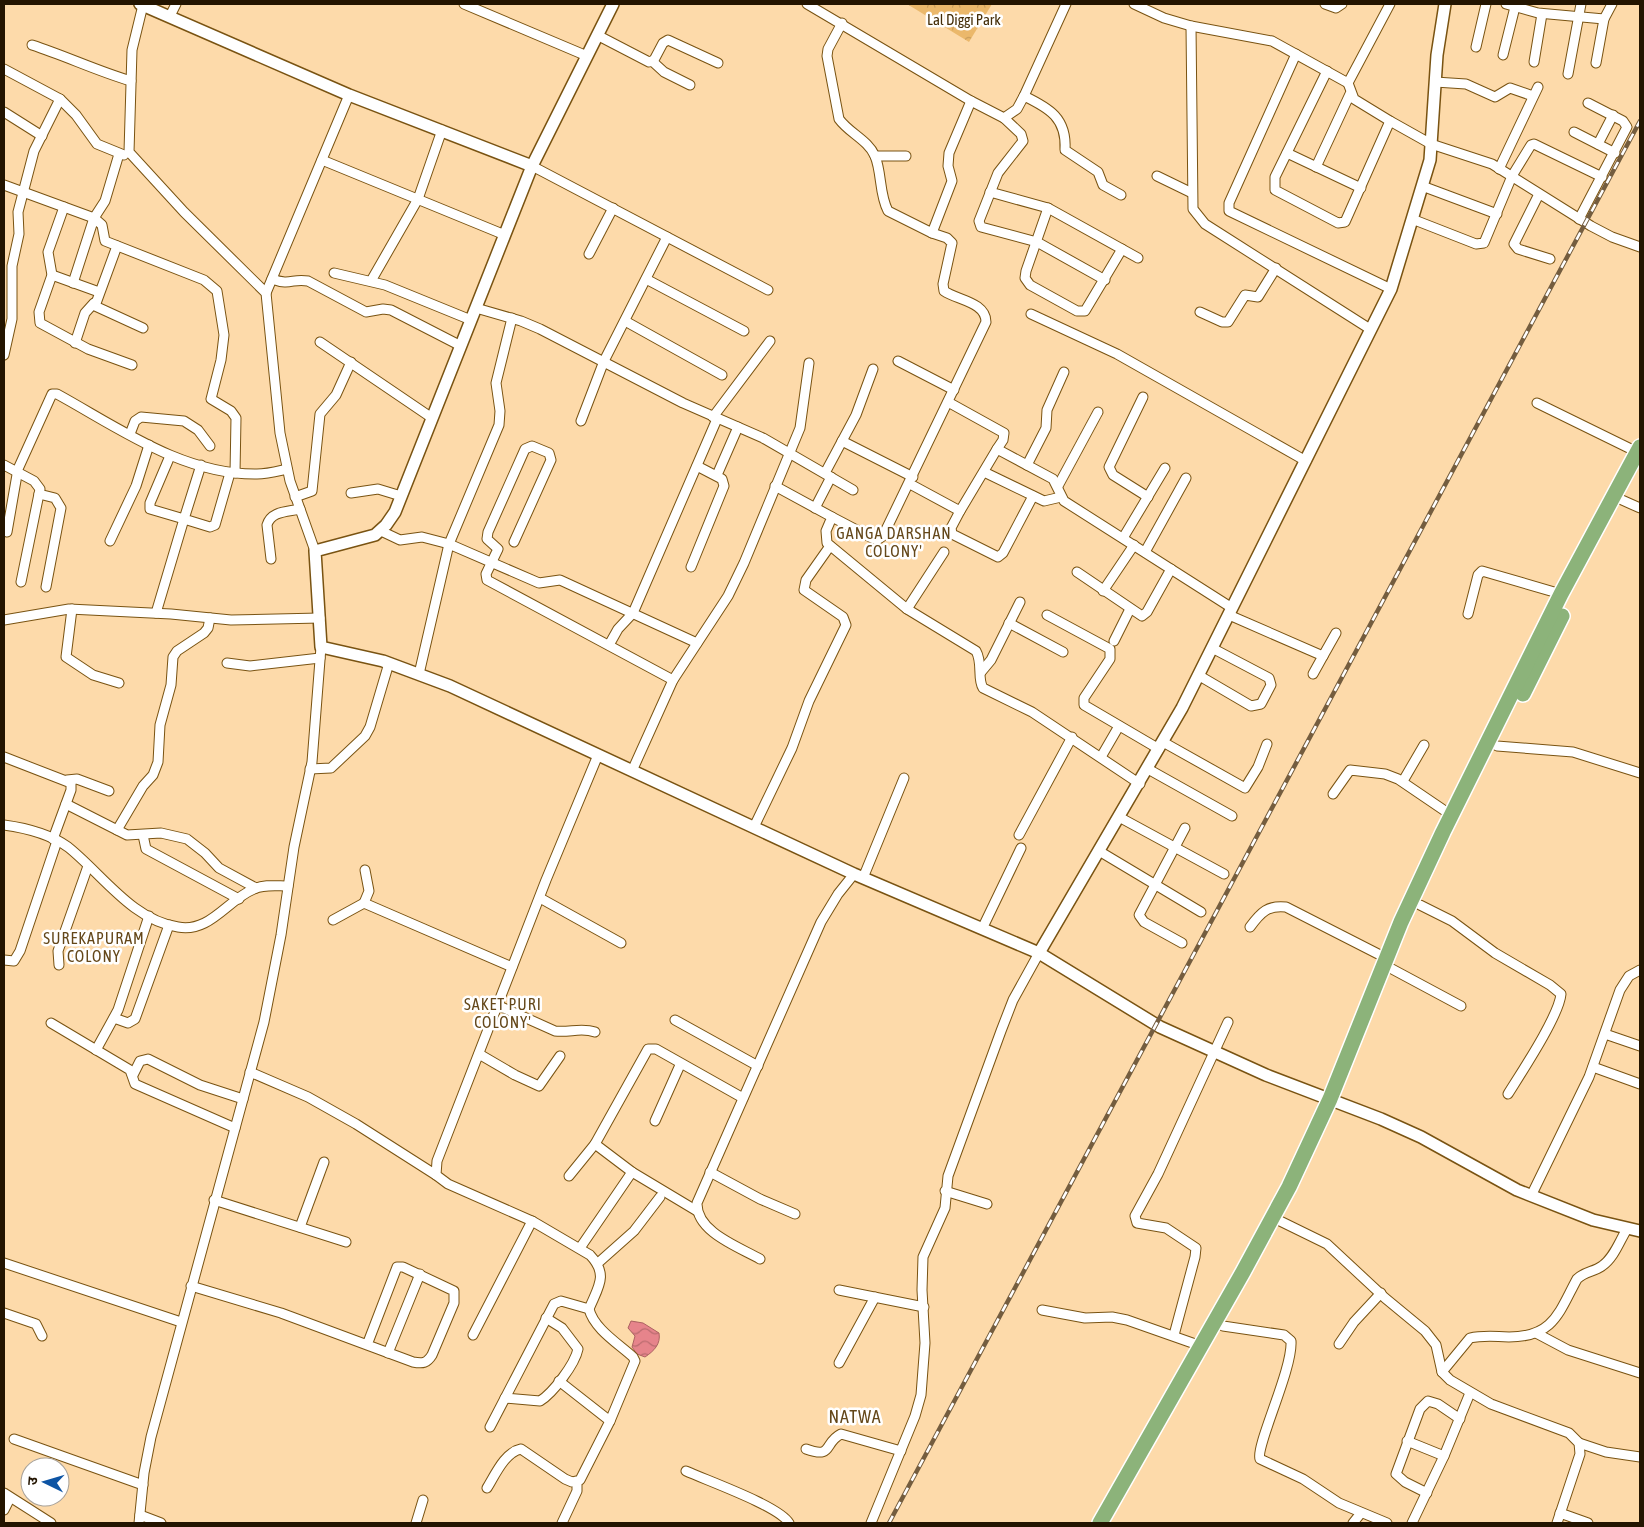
<svg xmlns="http://www.w3.org/2000/svg" width="1644" height="1527" viewBox="0 0 1644 1527" font-family="'Asap Condensed','Noto Sans Devanagari',sans-serif">
<style>
.park{fill:url(#park-crowns)}
.water{fill:url(#water-waves);stroke:#ac6261}
.lines{fill:none;stroke-linecap:round;stroke-linejoin:round}
.minor-casing{stroke:#795312;stroke-width:11}
.tertiary-casing{stroke:#795312;stroke-width:14}
.trunk-casing{stroke:#fff;stroke-width:18}
.minor{stroke:#fff;stroke-width:9}
.tertiary{stroke:#fff;stroke-width:11}
.trunk{stroke:#8cb37a;stroke-width:15}
.rail-casing{stroke:#745d3f;stroke-width:4.5}
.rail{stroke:#fff;stroke-width:2.5;stroke-dasharray:8;stroke-linecap:butt}
.labels{text-anchor:middle;dominant-baseline:central;stroke-width:5;stroke-linejoin:round;paint-order:stroke}
.park-label{font-size:15px;fill:#442d07;stroke:#fff}
.neighbourhood-label{font-size:16px;letter-spacing:1px;fill:#644719;stroke:#fff}
.quarter-label{font-size:18px;letter-spacing:1px;fill:#644719;stroke:#fff}
</style>
<defs>
<pattern id="park-crowns" width="20" height="18" patternUnits="userSpaceOnUse" patternTransform="scale(1.25)"><rect width="20" height="18" fill="#ebb86b"/><path d="M2 6a3 3 0 1 1 6 0M12 15a3 3 0 1 1 6 0" fill="none" stroke="#c99d5b"/></pattern>
<pattern id="water-waves" width="16" height="10" patternUnits="userSpaceOnUse" patternTransform="scale(1.25)"><rect width="16" height="10" fill="#e6848b"/><path d="M0 5q4-4 8 0t8 0" fill="none" stroke="#ba6b6f"/></pattern>
</defs>
<rect width="100%" height="100%" fill="#fddaaa"/>
<polygon class="park" points="907,4 992,4 969,42"/>
<path class="water" d="M 631,1321 L 643,1323 L 659,1333 C 661,1344 654,1351 645,1357 L 637,1354 L 632,1347 L 635,1336 L 628,1328 Z"/>
<g class="lines">
<g class="minor-casing">
<g id="minor">
<polyline points="464,4 587,56"/>
<polyline points="807,4 971,101 1004,118 1017,109 1024,96 1066,4"/>
<polyline points="1134,4 1164,18 1191,26 1272,41 1348,83 1390,4"/>
<polyline points="1325,4 1336,8 1342,4"/>
<polyline points="1506,4 1538,13 1604,19"/>
<polyline points="143,5 132,50 129,152 184,212 266,293 280,433 290,481 315,551"/>
<polyline points="170,16 176,4"/>
<path d="M 842,23 L 828,49 L 827,56 L 839,119 C 849,133 868,140 875,156 C 882,173 879,194 888,211 L 932,233 L 952,181 L 948,166 L 949,153 L 971,101"/>
<polyline points="1191,26 1193,209 1205,224 1370,329"/>
<polyline points="597,35 649,62 654,60 663,43 668,40 718,63"/>
<path d="M 32,45 C 66,56 97,71 131,81"/>
<polyline points="1476,47 1486,4"/>
<polyline points="1296,54 1229,203 1229,211 1391,289"/>
<polyline points="1503,55 1515,7"/>
<polyline points="652,61 664,72 690,85"/>
<polyline points="1534,62 1542,14"/>
<polyline points="1596,63 1604,19 1612,4"/>
<polyline points="4,69 60,99 34,151 18,212 19,234 12,266 12,319 4,355"/>
<polyline points="1327,71 1275,177 1275,190 1338,223 1345,222 1390,121"/>
<polyline points="1568,74 1581,4"/>
<polyline points="1435,82 1466,84 1495,97 1510,88 1533,96"/>
<polyline points="1348,83 1354,99 1390,121 1431,144 1492,164 1591,226 1612,237 1640,247"/>
<path d="M 1024,96 C 1049,108 1067,118 1065,150 L 1098,172 L 1103,185 L 1121,195"/>
<polyline points="60,99 76,115 97,144 124,155"/>
<polyline points="4,112 42,136"/>
<polyline points="1004,118 1021,134 1023,141 998,173 979,221 981,227 1037,242 1105,280"/>
<polyline points="1574,132 1615,153"/>
<polyline points="1598,144 1613,115"/>
<polyline points="1287,153 1361,188"/>
<polyline points="875,156 906,156"/>
<polyline points="322,160 505,235"/>
<polyline points="532,166 768,290"/>
<polyline points="1316,167 1350,94"/>
<polyline points="1499,169 1538,87"/>
<polyline points="1157,176 1192,193"/>
<polyline points="4,185 94,218 102,225 105,241 204,280 217,291 224,335 221,360 211,399 231,411 236,418 235,473"/>
<polyline points="1422,186 1497,214"/>
<polyline points="990,192 1048,208 1138,258"/>
<polyline points="1539,194 1514,244 1518,249 1550,259"/>
<polyline points="64,207 48,252 52,275 39,312 40,323 88,349 132,365"/>
<polyline points="1048,208 1026,271 1025,278 1030,285 1077,311 1085,311 1122,249"/>
<polyline points="1412,219 1476,244 1484,243 1512,176 1531,145 1534,144 1602,177"/>
<polyline points="1579,219 1627,127 1623,121 1588,103"/>
<polyline points="117,246 95,306 143,328"/>
<polyline points="589,254 613,208"/>
<polyline points="334,273 385,285 471,320"/>
<polyline points="52,275 99,292"/>
<path d="M 272,279 C 291,286 292,278 308,281 L 366,312 L 383,309 L 391,310 L 461,346"/>
<polyline points="646,279 744,331"/>
<polyline points="371,281 418,199 442,130"/>
<polyline points="73,283 94,218 105,201 119,154"/>
<polyline points="266,293 349,95"/>
<polyline points="476,308 521,321 540,329 683,403 763,438 853,490"/>
<polyline points="1200,312 1222,322 1228,322 1245,295 1258,297 1276,268"/>
<polyline points="1031,314 1117,354 1306,461"/>
<polyline points="625,321 722,375"/>
<polyline points="320,342 432,418"/>
<polyline points="75,343 85,313 94,303"/>
<polyline points="898,361 954,390"/>
<polyline points="1143,397 1109,467 1113,475 1148,497"/>
<polyline points="948,402 1004,433 1003,440 997,449"/>
<polyline points="1537,403 1637,452"/>
<polyline points="713,417 770,341"/>
<polyline points="581,421 604,361 667,237"/>
<polyline points="130,434 135,421 141,417 184,421 198,430 210,446"/>
<polyline points="842,441 913,477"/>
<polyline points="4,465 34,481 40,489 21,582"/>
<polyline points="201,465 184,519 210,527 215,525 230,473"/>
<polyline points="1027,465 1046,428 1047,410 1064,372"/>
<polyline points="984,472 1044,501 1061,497"/>
<polyline points="825,473 856,415 873,369"/>
<polyline points="717,475 738,427"/>
<polyline points="910,484 960,511 997,449 1053,479 1064,501 1232,608"/>
<path d="M 775,486 L 832,517 L 826,531 L 827,543 L 907,609 L 976,651 C 983,663 977,679 983,688 L 1032,712 L 1140,784"/>
<polyline points="1058,486 1098,412"/>
<polyline points="351,493 378,489 401,496"/>
<polyline points="39,494 55,498 61,508 46,587"/>
<polyline points="295,497 312,491 320,414 336,395 351,362"/>
<polyline points="1622,500 1640,508"/>
<polyline points="815,508 831,477"/>
<polyline points="960,511 951,528 952,534 998,557 1003,553 1033,496"/>
<path d="M 832,517 L 874,539 L 877,540 L 883,536 L 986,322 C 986,302 957,300 944,291 L 943,284 L 952,243 L 947,238 L 932,233"/>
<polyline points="381,531 400,540 422,537 449,544 539,583 560,580 697,643"/>
<path d="M 7,532 L 18,469 L 52,394 L 57,394 C 119,428 183,475 257,474 C 267,474 278,471 287,469"/>
<polyline points="1123,538 1165,468"/>
<polyline points="110,541 136,486 149,445"/>
<polyline points="514,542 551,460 549,453 532,446 525,449 488,532 487,539 498,549 486,574 487,580 673,680"/>
<polyline points="1145,552 1186,478"/>
<path d="M 271,559 L 267,525 C 271,511 287,512 300,509"/>
<polyline points="691,567 724,486 722,479 697,466"/>
<polyline points="1077,572 1142,616 1147,612 1171,569"/>
<polyline points="1103,591 1134,545"/>
<polyline points="72,609 66,657 93,675 119,683"/>
<polyline points="907,609 944,552"/>
<polyline points="156,613 184,519 150,509 150,503 170,456"/>
<polyline points="1468,614 1478,575 1482,571 1561,594"/>
<polyline points="1047,615 1110,649 1110,659 1084,698 1084,705 1159,749"/>
<polyline points="1229,615 1323,656 1336,633"/>
<polyline points="4,620 69,609 171,614 231,620 320,618"/>
<polyline points="1009,623 1063,652"/>
<polyline points="1114,641 1130,609"/>
<polyline points="609,645 618,629 633,613 717,419"/>
<polyline points="227,663 250,666 320,658"/>
<polyline points="981,672 991,660 1020,602"/>
<polyline points="419,674 449,544 499,425 500,411 496,383 512,318"/>
<polyline points="1313,674 1323,656"/>
<polyline points="1198,675 1251,706 1261,704 1271,685 1269,678 1212,648"/>
<polyline points="1163,742 1245,788 1258,767 1267,744"/>
<polyline points="1497,746 1573,752 1640,773"/>
<polyline points="4,757 71,783 71,790 53,839"/>
<polyline points="1101,757 1119,726"/>
<polyline points="310,769 331,768 365,736 370,727 389,663"/>
<polyline points="1148,769 1232,816"/>
<polyline points="632,771 673,680 728,596 744,563 800,428 809,363"/>
<polyline points="67,780 77,779 109,791"/>
<polyline points="1403,781 1424,745"/>
<polyline points="1333,794 1350,770 1385,774 1398,779 1451,815"/>
<polyline points="66,804 127,835 161,833 187,839 205,853 219,868 256,888"/>
<polyline points="1119,817 1224,874"/>
<path d="M 4,825 C 26,828 50,834 68,847 C 102,874 132,920 178,927 C 210,933 227,900 254,889 C 264,884 277,886 288,886"/>
<polyline points="754,827 792,748 809,701 846,625 843,617 804,590 806,580 830,546"/>
<polyline points="117,830 143,786 153,775 158,762 160,725 171,685 173,657 177,651 204,633 208,628 210,618"/>
<polyline points="143,835 146,849 239,899"/>
<polyline points="1019,835 1072,737"/>
<polyline points="1099,851 1201,912"/>
<polyline points="863,878 904,778"/>
<polyline points="540,898 621,943"/>
<polyline points="364,903 369,891 365,870"/>
<path d="M 1420,905 L 1452,921 L 1495,953 L 1550,985 L 1561,994 C 1559,1016 1521,1073 1508,1094"/>
<polyline points="333,920 364,903 512,967"/>
<path d="M 1250,927 C 1261,912 1268,905 1286,907 L 1386,958"/>
<polyline points="982,929 1021,848"/>
<polyline points="1182,943 1144,922 1139,915 1185,828"/>
<polyline points="4,960 14,961 20,951 57,841"/>
<polyline points="59,965 58,951 88,866"/>
<polyline points="1392,969 1461,1006"/>
<path d="M 497,1005 L 555,1031 C 569,1033 581,1027 595,1032"/>
<polyline points="114,1018 128,1023 135,1019 169,925"/>
<polyline points="675,1020 758,1066"/>
<polyline points="51,1023 130,1070 135,1084 235,1128"/>
<polyline points="1605,1034 1640,1046"/>
<polyline points="96,1050 118,1010 149,916"/>
<polyline points="479,1054 515,1075 539,1086 560,1056"/>
<polyline points="1593,1067 1640,1084"/>
<polyline points="250,1072 308,1097 356,1124 436,1175"/>
<polyline points="133,1075 140,1061 148,1059 200,1085 243,1099"/>
<polyline points="655,1121 680,1065"/>
<polyline points="595,1144 632,1172 697,1211"/>
<polyline points="710,1172 760,1199 795,1214"/>
<polyline points="569,1176 595,1144 648,1049 656,1049 743,1098"/>
<polyline points="945,1191 987,1204"/>
<polyline points="1531,1196 1589,1077 1620,990 1629,976 1640,970"/>
<polyline points="214,1200 346,1242"/>
<polyline points="1280,1221 1327,1244 1385,1298 1425,1331 1436,1345 1442,1372 1450,1380 1491,1404 1569,1433 1579,1443 1580,1454 1557,1523"/>
<polyline points="300,1227 324,1162"/>
<polyline points="580,1248 632,1172"/>
<path d="M 760,1259 C 739,1247 696,1232 697,1203 L 821,922 L 838,894 L 854,874"/>
<polyline points="4,1263 181,1322"/>
<polyline points="598,1263 634,1231 660,1197"/>
<path d="M 191,1286 L 281,1313 L 413,1362 C 423,1364 427,1363 432,1355 L 454,1303 L 454,1291 L 403,1267 L 397,1267 L 367,1345"/>
<polyline points="839,1290 924,1307"/>
<polyline points="1042,1310 1085,1318 1112,1317 1127,1320 1201,1346"/>
<polyline points="4,1313 36,1324 42,1336"/>
<path d="M 1223,1326 L 1284,1335 L 1291,1341 C 1293,1369 1255,1447 1260,1459 L 1303,1479 L 1339,1503 L 1387,1523"/>
<polyline points="1536,1333 1568,1350 1640,1373"/>
<polyline points="473,1335 532,1221"/>
<polyline points="1174,1335 1195,1257 1196,1248 1166,1228 1137,1223 1135,1216 1158,1174 1228,1022"/>
<polyline points="1339,1344 1354,1322 1381,1293"/>
<polyline points="388,1353 420,1274"/>
<polyline points="839,1363 875,1297"/>
<path d="M 1442,1372 L 1470,1338 C 1482,1335 1496,1336 1509,1337 C 1554,1337 1559,1312 1577,1279 C 1585,1271 1594,1272 1602,1266 C 1614,1258 1620,1240 1627,1229"/>
<polyline points="559,1381 610,1421"/>
<path d="M 505,1398 L 540,1401 C 553,1393 575,1364 578,1349 L 562,1328 L 546,1318"/>
<polyline points="490,1427 554,1304 561,1301 589,1309"/>
<polyline points="14,1439 143,1485"/>
<polyline points="1407,1441 1444,1456"/>
<polyline points="1579,1443 1606,1452 1640,1457"/>
<path d="M 806,1449 C 834,1459 823,1443 841,1434 L 901,1451"/>
<path d="M 686,1471 C 708,1481 779,1506 789,1523"/>
<path d="M 487,1488 C 495,1475 505,1452 521,1449 L 565,1479 L 572,1482 L 580,1480 L 610,1421 L 635,1361 L 633,1357 C 619,1344 594,1329 589,1309 C 598,1287 609,1275 590,1255 L 532,1221 L 448,1184 L 436,1175 L 437,1161 L 546,880 L 598,755"/>
<polyline points="4,1493 51,1523"/>
<polyline points="1427,1493 1405,1482 1396,1474 1420,1409 1428,1401 1438,1404 1460,1419"/>
<polyline points="4,1510 10,1498"/>
<polyline points="1560,1513 1588,1523"/>
<polyline points="140,1515 161,1523"/>
<polyline points="139,1523 144,1473 151,1437 264,1022 281,935 294,847 312,762 321,647"/>
<polyline points="416,1523 423,1500"/>
<polyline points="562,1523 577,1491 577,1482"/>
<polyline points="871,1523 915,1416 921,1395 925,1343 922,1290 923,1257 945,1208 948,1176 1001,1031 1013,1000 1039,953"/>
<polyline points="1353,1523 1361,1513"/>
<polyline points="1412,1523 1444,1456 1470,1393"/>
</g>
</g>
<g class="tertiary-casing">
<g id="tertiary">
<polyline points="140,4 349,95 532,166"/>
<polyline points="613,4 532,166 395,512 386,525 375,535 315,551 321,647 383,661 450,686 854,874 1039,953 1160,1027 1266,1075 1381,1119 1421,1137 1517,1190 1593,1220 1640,1231"/>
<polyline points="1039,953 1182,708 1391,289 1430,160 1437,55 1445,4"/>
</g>
</g>
<g class="trunk-casing">
<g id="trunk">
<polyline points="1523,694 1562,616"/>
<polyline points="1100,1523 1243,1272 1289,1187 1330,1099 1401,922 1443,832 1561,594 1640,447"/>
</g>
</g>
<use href="#minor" class="minor"/>
<use href="#tertiary" class="tertiary"/>
<use href="#trunk" class="trunk"/>
<g class="rail-casing">
<polyline id="rail" points="889,1523 1640,121"/>
</g>
<use href="#rail" class="rail"/>
</g>
<g class="labels">
<g class="park-label">
<text x="964" y="19">Lal Diggi Park</text>
</g>
<g class="neighbourhood-label">
<text x="894" y="533">GANGA DARSHAN<tspan x="894" dy="18">COLONY'</tspan></text>
<text x="94" y="938">SUREKAPURAM<tspan x="94" dy="18">COLONY</tspan></text>
<text x="503" y="1004">SAKET PURI<tspan x="503" dy="18">COLONY'</tspan></text>
</g>
<g class="quarter-label">
<text x="855" y="1416">NATWA</text>
</g>
</g>
<rect width="1644" height="1527" fill="none" stroke="#231400" stroke-width="10"/>
<g transform="translate(45 1482) rotate(275)"><circle r="24" fill="#ffffff" stroke="#a7a199"/>
<path d="M0-4L9 19L0 12L-9 19Z" fill="#0d54a4"/>
<text y="-8" font-size="14" font-weight="bold" text-anchor="middle" fill="#231400">उ</text>
</g>
</svg>
